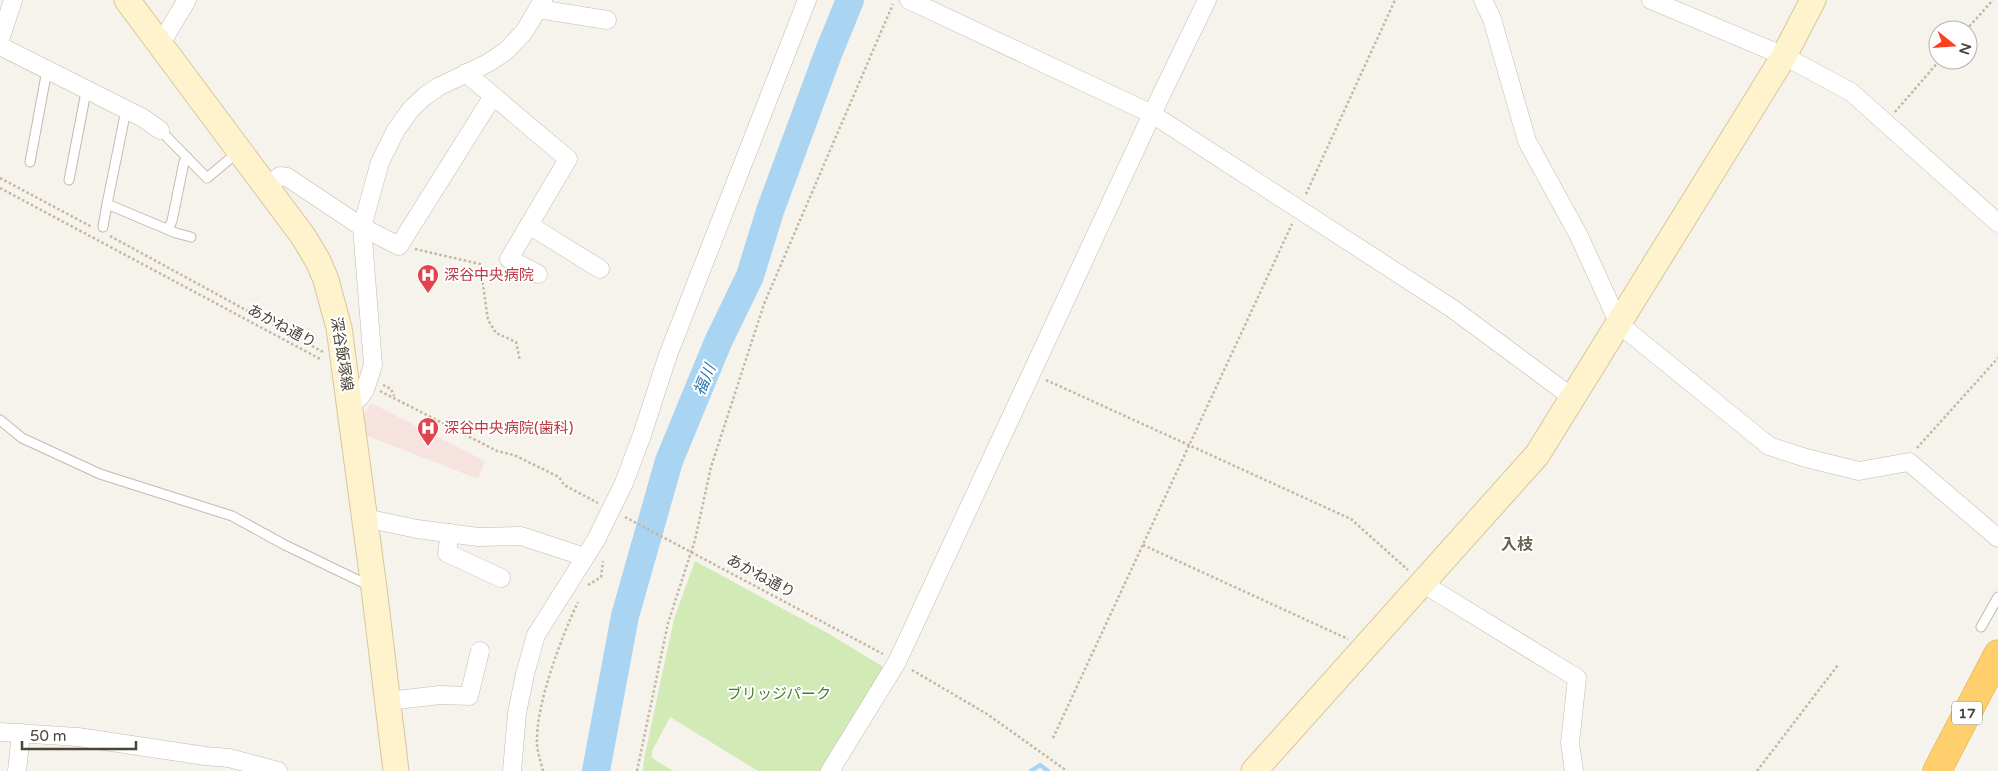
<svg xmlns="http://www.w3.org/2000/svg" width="1998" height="771" viewBox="0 0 1998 771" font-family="'Varela Round','Noto Sans JP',sans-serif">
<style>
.medical{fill:#f6e3e0}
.green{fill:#d2eab5}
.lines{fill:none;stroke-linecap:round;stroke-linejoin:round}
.stream{stroke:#a9d4f2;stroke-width:4.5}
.river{stroke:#a9d4f2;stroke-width:28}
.lane-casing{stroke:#c2bbae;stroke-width:11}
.street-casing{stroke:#c2bbae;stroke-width:19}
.secondary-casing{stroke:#d6c79b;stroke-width:27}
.highway-casing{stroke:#e0a43c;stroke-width:29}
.path{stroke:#c4b79f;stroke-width:2.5;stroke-dasharray:2.5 2.5;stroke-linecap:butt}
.lane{stroke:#fff;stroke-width:9}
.street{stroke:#fff;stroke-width:18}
.secondary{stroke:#fff3cd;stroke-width:25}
.highway{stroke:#ffcf6e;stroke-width:28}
.labels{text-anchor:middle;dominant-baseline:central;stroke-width:4;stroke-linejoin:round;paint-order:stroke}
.shield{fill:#fff;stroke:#817c74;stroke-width:1}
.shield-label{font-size:14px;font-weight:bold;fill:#4b4439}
.health-label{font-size:15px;fill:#be3a42;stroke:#fff;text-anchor:start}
.street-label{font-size:15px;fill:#4b4439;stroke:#fff}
.park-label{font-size:15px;fill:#4a7f2a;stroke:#fff}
.water-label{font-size:16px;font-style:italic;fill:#2e7ab2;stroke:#fff}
.neighbourhood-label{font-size:16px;font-weight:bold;fill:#6e6250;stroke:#fff}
</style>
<rect width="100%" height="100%" fill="#f6f3ec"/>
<polygon class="medical" points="371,403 485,461 478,479 363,434 361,419"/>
<polygon class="green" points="695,561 831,635 885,668 823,771 758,771 670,717 652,751 652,758 673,771 643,771 644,759 674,619"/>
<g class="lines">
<polyline class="stream" points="1031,771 1040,765 1048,771"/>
<polyline class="river" points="596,771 625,616 669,461 718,342 750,276 770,211 828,54 850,0"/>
<g class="lane-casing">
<g id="lane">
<polyline points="126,110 107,204 176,233 191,237"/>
<polyline points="160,130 207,178 238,152"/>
<polyline points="30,162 47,70"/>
<polyline points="69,180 85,97 90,91"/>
<polyline points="103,227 107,204"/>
<polyline points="168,229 172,221 184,162 187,157"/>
<polyline points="0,420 22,438 100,474 232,516 285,545 370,586"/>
<polyline points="1981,627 1998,597"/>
</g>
</g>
<g class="street-casing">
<g id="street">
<polyline points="909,0 1152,114 1453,309 1573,398"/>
<polyline points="1483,0 1492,19 1527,141 1579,236 1619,324 1769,446 1806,458 1859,471 1909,462 1998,538"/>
<polyline points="1651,0 1784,56 1851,92 1998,223"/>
<polyline points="538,9 607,20"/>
<polyline points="0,40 13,0"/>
<polyline points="160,45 187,0"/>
<polyline points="0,46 143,118 160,130"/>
<polyline points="466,73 568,159 509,259 538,274"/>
<polyline points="266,187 280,176 287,177 362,227 399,246 493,96"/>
<polyline points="529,225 600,269"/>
<polyline points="350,405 360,397 365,390 373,365 362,227 380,162 396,130 411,109 425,96 438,87 488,63 506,51 524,32 543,0"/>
<polyline points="365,518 417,529 478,537 521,536 585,557"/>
<polyline points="450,533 447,553 501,578"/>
<polyline points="1422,583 1577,678 1570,743 1574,771"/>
<polyline points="388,701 440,695 469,696 480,651"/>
<polyline points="0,732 78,737 205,756 229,758 278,771"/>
<polyline points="17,771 21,733"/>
<polyline points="512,771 517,713 525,674 536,635 596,540 624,483 642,435 668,355 807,0"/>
<polyline points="830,771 897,662 1152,114 1207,0"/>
</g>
</g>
<g class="secondary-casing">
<g id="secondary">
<polyline points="127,0 303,236 318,261 326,280 339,328 374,588 396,771"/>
<polyline points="1254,771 1537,455 1784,56 1813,0"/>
</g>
</g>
<g class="highway-casing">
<polyline id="highway" points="1937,771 1998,654"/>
</g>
<g class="path">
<polyline points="1966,30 1993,0"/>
<polyline points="1895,112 1940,60"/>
<polyline points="0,178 92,227"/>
<polyline points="0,188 322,360"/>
<polyline points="1306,194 1395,0"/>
<polyline points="110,236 323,352"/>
<polyline points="415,249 480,264 488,320 496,333 516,342 520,361"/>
<polyline points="1046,380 1351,519 1408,570"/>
<polyline points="383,385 391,389 394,396"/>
<polyline points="380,391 497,451 514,455 559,477 564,485 598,503"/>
<polyline points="1917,448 1998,358"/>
<polyline points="625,517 883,654"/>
<polyline points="1143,545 1348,639"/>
<polyline points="588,585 601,577 603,561"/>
<polyline points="912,670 987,714 1067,771"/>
<polyline points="1053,738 1292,224"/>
<path d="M 543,771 C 541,762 538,754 537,745 C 535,706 561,638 578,602"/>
<polyline points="637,771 668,623 695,540 711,467 764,304 893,4"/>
<polyline points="1757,771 1838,665"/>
</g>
<use href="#lane" class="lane"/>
<use href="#street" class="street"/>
<use href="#secondary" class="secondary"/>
<use href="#highway" class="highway"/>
</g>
<defs>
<g id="hospital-pin" transform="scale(1.125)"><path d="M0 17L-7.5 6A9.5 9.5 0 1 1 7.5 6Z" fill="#e0444e" stroke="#fff"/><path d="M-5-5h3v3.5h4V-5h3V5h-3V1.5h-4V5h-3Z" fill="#fff"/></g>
</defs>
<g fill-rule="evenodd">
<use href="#hospital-pin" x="428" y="275"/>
<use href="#hospital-pin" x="428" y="428"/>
</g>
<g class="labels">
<rect class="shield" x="1952" y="701.5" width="30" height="23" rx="4"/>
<g class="shield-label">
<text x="1967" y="713">17</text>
</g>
<g class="health-label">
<text x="444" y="275">深谷中央病院</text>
<text x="444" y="428">深谷中央病院(歯科)</text>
</g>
<g class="street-label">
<text transform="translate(282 326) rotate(28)">あかね通り</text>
<text transform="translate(342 354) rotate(81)">深谷飯塚線</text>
<text transform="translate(761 576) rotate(28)">あかね通り</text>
</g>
<g class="park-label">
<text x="779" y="694">ブリッジパーク</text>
</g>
<g class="water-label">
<text transform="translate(705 380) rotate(-67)">福川</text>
</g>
<g class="neighbourhood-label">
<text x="1517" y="545">入枝</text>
</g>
</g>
<g transform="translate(1953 45) rotate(107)"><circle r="24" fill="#ffffff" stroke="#b7b4b0"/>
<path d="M0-4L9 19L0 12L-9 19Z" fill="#fc3f1d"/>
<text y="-8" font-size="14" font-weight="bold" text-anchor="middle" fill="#4b4439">N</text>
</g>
<path d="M22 741v8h114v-8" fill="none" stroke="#4b4439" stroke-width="2.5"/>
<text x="30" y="741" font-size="15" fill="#4b4439" stroke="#ffffff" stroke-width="4" paint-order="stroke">50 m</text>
</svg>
